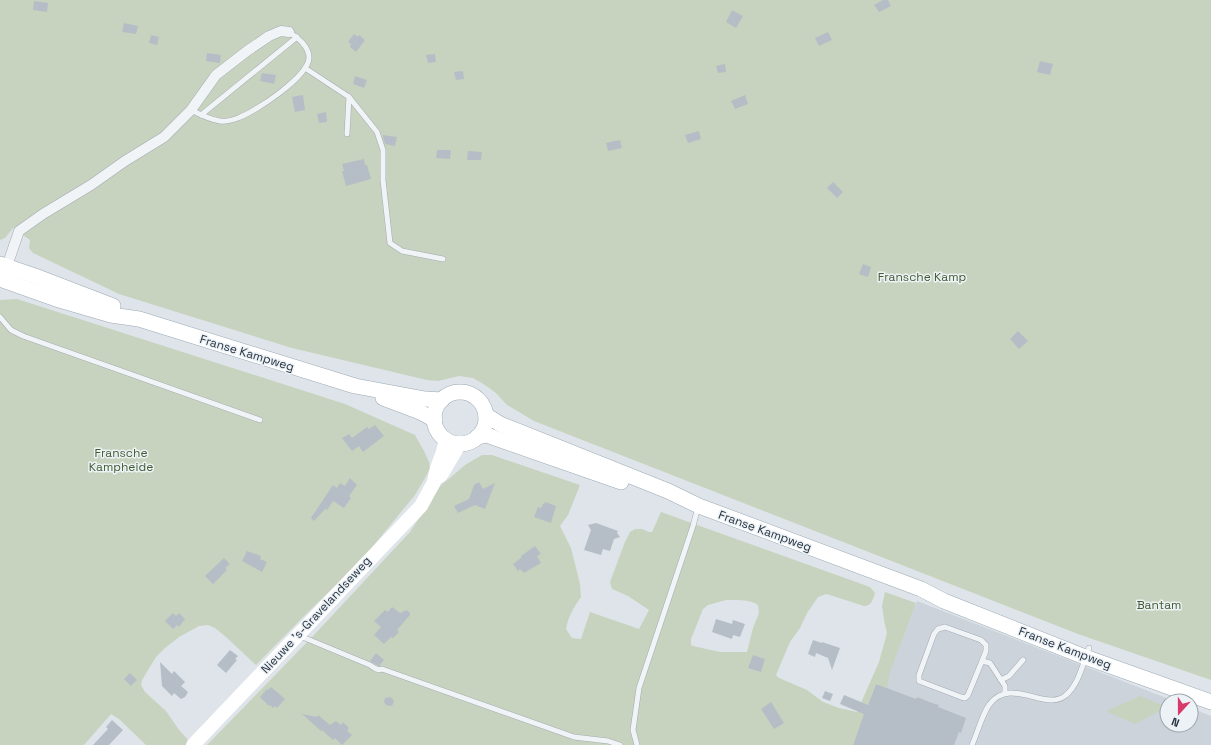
<svg xmlns="http://www.w3.org/2000/svg" width="1211" height="745" viewBox="0 0 1211 745" font-family="'Space Grotesk',sans-serif">
<style>
.built{fill:#ccd3db}
.green{fill:#c7d3be;fill-rule:evenodd}
.building{fill:#b5bec6}
.lines{fill:none;stroke-linecap:round;stroke-linejoin:round}
.service-casing{stroke:#a3abb3;stroke-width:6}
.minor-casing{stroke:#a3abb3;stroke-width:11}
.primary-casing{stroke:#9caab5;stroke-width:16}
.service{stroke:#f1f4f7;stroke-width:5}
.minor{stroke:#f1f4f7;stroke-width:10}
.secondary{stroke:#fff;stroke-width:14}
.primary{stroke:#fff;stroke-width:15}
.labels{text-anchor:middle;dominant-baseline:central;stroke-width:3;stroke-linejoin:round;paint-order:stroke}
.park-label{font-size:12px;fill:#415d32;stroke:#edf2f6}
.street-label{font-size:12px;fill:#263340;stroke:#edf2f6}
</style>
<rect width="100%" height="100%" fill="#dee4e9"/>
<polygon class="built" points="917,601 1174,701 1167,701 1167,725 1191,725 1191,708 1211,716 1211,745 859,745"/>
<g class="green">
<polygon points="0,0 1211,0 1211,680 1078,634 534,421 507,405 496,393 485,385 473,378 459,376 438,381 427,380 292,348 119,294 33,253 29,248 30,240 13,228 5,238 0,240"/>
<polygon points="17,299 345,404 415,435 424,451 429,462 430,468 425,478 415,495 360,562 308,612 256,665 226,637 215,628 208,625 199,626 179,637 165,648 156,657 142,680 141,685 145,692 166,711 179,730 190,742 187,745 146,745 119,719 111,714 84,745 0,745 0,300"/>
<path d="M 482,455 L 492,455 L 580,485 L 568,515 L 560,526 L 571,548 L 580,584 L 581,597 C 574,607 568,617 566,629 L 572,638 L 581,639 L 590,612 L 639,629 L 649,610 L 628,596 L 612,589 L 610,582 L 625,542 L 630,532 L 635,529 L 642,529 L 649,532 L 652,532 L 661,512 L 870,587 L 875,593 C 873,599 872,606 864,606 L 833,596 L 826,594 L 818,597 L 807,613 L 800,628 L 790,642 L 776,675 L 779,678 L 807,690 L 823,702 L 839,708 L 857,712 L 879,662 L 887,633 L 884,620 L 882,606 L 885,592 L 916,603 L 890,672 L 887,689 L 876,684 L 853,745 L 207,745 L 314,635 L 410,532 L 441,485 L 450,478 L 465,465 ZM 726,600 C 737,600 749,599 758,605 L 759,613 L 753,628 L 747,652 L 720,652 L 693,646 L 691,645 L 691,639 L 703,609 L 708,605 Z"/>
<polygon points="1140,696 1167,707 1135,724 1106,711"/>
</g>
<g class="building">
<polygon points="883,0 888,0 891,6 879,12 874,5"/>
<polygon points="34,1 48,3 47,12 33,10"/>
<polygon points="732,10 743,16 736,28 726,22"/>
<polygon points="124,23 138,26 136,34 122,32"/>
<polygon points="828,32 832,40 819,46 815,38"/>
<polygon points="354,34 358,37 359,35 365,40 356,52 350,47 351,44 348,42"/>
<polygon points="151,35 159,37 157,45 149,43"/>
<polygon points="207,53 221,55 220,63 206,61"/>
<polygon points="435,54 436,62 428,63 426,55"/>
<polygon points="1040,61 1053,64 1050,75 1037,72"/>
<polygon points="725,64 726,72 718,73 716,66"/>
<polygon points="463,71 464,79 456,80 454,72"/>
<polygon points="262,73 276,75 274,84 260,81"/>
<polygon points="355,76 367,80 364,88 353,84"/>
<polygon points="303,95 305,110 295,112 292,97"/>
<polygon points="745,95 748,104 735,109 731,101"/>
<polygon points="326,112 327,122 319,123 317,114"/>
<polygon points="699,131 701,139 688,143 685,135"/>
<polygon points="383,135 397,137 395,146 385,144 383,137"/>
<polygon points="620,140 622,148 608,151 606,143"/>
<polygon points="437,150 451,150 450,159 436,158"/>
<polygon points="468,151 482,152 481,160 467,160"/>
<polygon points="364,159 365,165 367,165 371,179 346,186 342,171 344,171 342,164"/>
<polygon points="833,182 843,192 837,198 827,188"/>
<polygon points="863,264 871,267 868,277 859,274"/>
<polygon points="1018,331 1028,341 1019,349 1010,339"/>
<polygon points="375,425 384,436 363,452 359,446 352,451 342,438 349,434 352,438 367,427 369,429"/>
<polygon points="350,478 357,485 349,496 351,498 344,508 333,501 327,510 325,509 314,521 311,518 333,485 337,488 340,483 345,486"/>
<polygon points="479,482 483,489 495,483 485,509 475,505 458,513 454,506 469,499 474,485"/>
<polygon points="545,502 556,506 551,523 534,517 538,507 541,508 543,504 544,504"/>
<polygon points="596,523 618,531 617,533 620,537 614,539 610,551 603,549 601,555 584,550 591,530 588,525"/>
<polygon points="535,546 541,554 537,556 541,563 524,573 520,569 518,571 513,564 522,557 521,556"/>
<polygon points="247,551 261,556 260,559 267,562 262,572 242,561"/>
<polygon points="224,558 230,564 225,568 227,570 213,584 205,576"/>
<polygon points="392,607 400,613 407,610 410,613 410,615 397,630 399,632 393,638 391,637 384,644 374,635 381,627 374,621 385,610 388,612"/>
<polygon points="173,613 176,616 179,613 185,619 179,627 177,625 173,629 165,621"/>
<polygon points="716,619 732,624 733,620 745,624 740,637 733,635 732,639 712,632"/>
<polygon points="813,640 822,643 822,642 840,648 832,670 828,658 816,653 815,657 808,654"/>
<polygon points="230,650 238,656 235,659 237,660 226,673 217,665"/>
<polygon points="376,653 384,660 379,666 370,661"/>
<polygon points="753,655 765,659 761,672 748,668"/>
<polygon points="160,662 172,674 174,671 185,682 181,686 188,692 185,697 181,699 174,693 172,696 162,686"/>
<polygon points="130,673 137,680 131,686 124,679"/>
<polygon points="876,684 916,699 917,697 932,703 939,705 938,707 966,718 961,733 959,732 954,745 853,745 864,714 840,704 844,695 868,705"/>
<polygon points="271,687 285,699 277,708 275,706 273,708 270,705 269,706 260,697 267,689 268,690"/>
<polygon points="825,691 833,694 830,701 822,698"/>
<polygon points="389,697 392,698 394,701 392,706 386,705 384,702 385,698"/>
<polygon points="771,702 784,723 774,729 761,709"/>
<polygon points="302,714 317,717 318,715 330,725 336,721 341,725 343,722 349,728 347,731 352,735 342,745 335,738 333,740 322,730 321,731"/>
<polygon points="112,720 123,730 109,745 93,745 108,729 106,727"/>
</g>
<g class="lines">
<g class="service-casing">
<g id="service">
<polyline points="305,68 349,97 347,134"/>
<polyline points="349,97 377,132 383,150 383,180 390,243 402,251 443,259"/>
<path d="M 191,110 C 199,114 211,120 220,121 C 224,122 233,120 238,118 C 255,112 308,77 309,58 C 309,46 298,38 289,32"/>
<polyline points="201,115 297,37"/>
<polyline points="0,317 11,330 23,336 260,420"/>
<path d="M 300,636 L 370,665 C 374,668 378,671 382,669 L 574,737 L 608,741 L 620,745"/>
<polyline points="982,661 968,695 965,698 961,697 919,681 919,675 934,634 938,629 945,627 981,640 986,645 986,651 982,661 990,663 1005,686 1005,693"/>
<polyline points="1001,680 1009,676 1023,660"/>
<polyline points="637,745 633,730 639,688 693,526 698,507"/>
<path d="M 972,745 C 977,734 982,715 989,705 C 1011,675 1046,713 1066,695 C 1079,684 1083,663 1089,648"/>
</g>
</g>
<g class="minor-casing">
<polyline id="minor" points="5,272 19,231 43,214 91,185 125,161 164,137 191,110 216,75 247,51 269,36 281,31 289,32"/>
</g>
<g class="primary-casing">
<g id="primary">
<polyline points="0,264 35,276 113,306"/>
<polyline points="0,279 56,299 111,315 139,319 355,386 425,399 442,400"/>
<circle cx="460" cy="418" r="26"/>
<polyline points="383,398 420,412 435,420"/>
<polyline points="486,415 500,424 668,491 699,506 921,589 944,601 1085,657 1211,702"/>
<polyline points="477,437 487,435 495,438 621,482"/>
</g>
</g>
<use href="#service" class="service"/>
<use href="#minor" class="minor"/>
<g class="secondary">
<polyline points="440,476 443,472 460,443"/>
<polyline points="193,745 421,506 434,482 437,468 443,452 446,439"/>
</g>
<use href="#primary" class="primary"/>
</g>
<g class="labels">
<g class="park-label">
<text x="922" y="277">Fransche Kamp</text>
<text x="121" y="453">Fransche<tspan x="121" dy="14">Kampheide</tspan></text>
<text x="1159" y="605">Bantam</text>
</g>
<g class="street-label">
<text transform="translate(247 353) rotate(17)">Franse Kampweg</text>
<text transform="translate(765 531) rotate(20)">Franse Kampweg</text>
<text transform="translate(316 615) rotate(-47)">Nieuwe 's-Gravelandseweg</text>
<text transform="translate(1065 648) rotate(21)">Franse Kampweg</text>
</g>
</g>
<g transform="translate(1179 713) rotate(201)"><circle r="19" fill="#edf2f6" stroke="#9da6ad"/>
<path d="M0-3L7 15L0 10L-7 15Z" fill="#d73968"/>
<text y="-6" font-size="11" font-weight="bold" text-anchor="middle" fill="#263340">N</text>
</g>
</svg>
